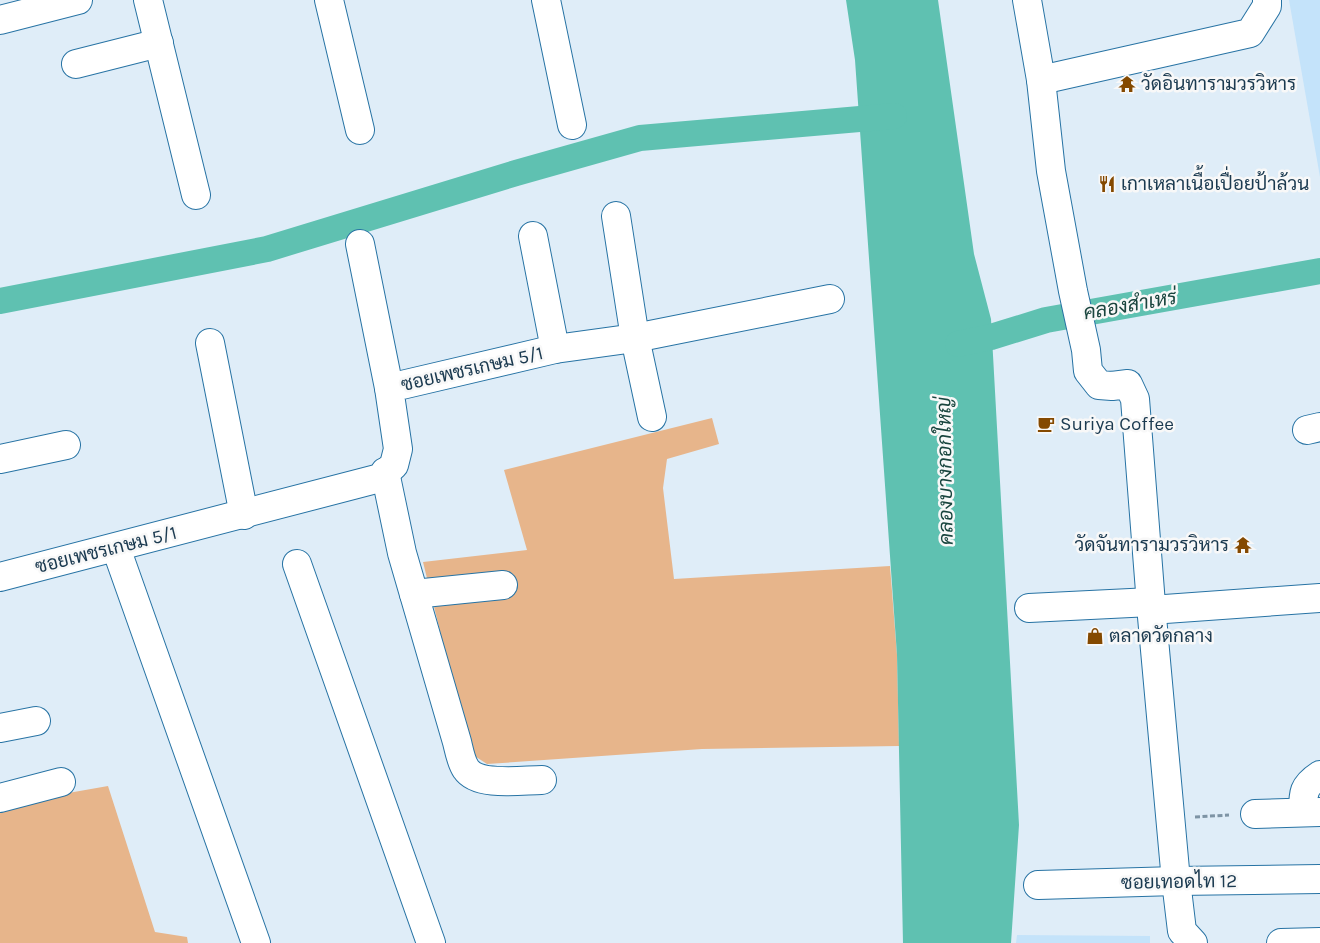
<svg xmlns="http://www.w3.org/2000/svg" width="1320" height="943" viewBox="0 0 1320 943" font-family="Karla,Sarabun,sans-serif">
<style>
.built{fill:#c4e3fa}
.green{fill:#e7b58b}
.water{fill:#5fc1b1}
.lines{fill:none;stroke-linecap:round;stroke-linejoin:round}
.canal{stroke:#5fc1b1;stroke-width:26}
.minor-casing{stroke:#2773a4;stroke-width:30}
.path{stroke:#7e94a5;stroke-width:3;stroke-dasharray:5 2.5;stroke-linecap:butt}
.minor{stroke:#fff;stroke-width:28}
.labels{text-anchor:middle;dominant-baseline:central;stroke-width:5;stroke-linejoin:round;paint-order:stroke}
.poi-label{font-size:19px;fill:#1b3a50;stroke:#f8f8f8;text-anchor:start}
.street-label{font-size:19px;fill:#1b3a50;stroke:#f8f8f8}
.water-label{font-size:20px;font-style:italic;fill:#19453e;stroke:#f8f8f8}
</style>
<rect width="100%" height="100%" fill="#dfedf8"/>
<g class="built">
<polygon points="1289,0 1320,0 1320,177"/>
<polygon points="1017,935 1150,936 1150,943 1016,943"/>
</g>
<g class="green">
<polygon points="712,418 719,444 667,459 663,488 674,579 890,566 897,655 899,746 702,749 487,764 470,753 423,562 527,550 504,470"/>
<polygon points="108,786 155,932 187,937 188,943 0,943 0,805"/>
</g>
<polygon class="water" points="846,0 938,0 974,254 991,319 1019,825 1011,943 903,943 897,655 855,60"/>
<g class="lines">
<g class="canal">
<polyline points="0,301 267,249 516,173 640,138 894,116"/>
<polyline points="958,344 991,337 1046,320 1320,271"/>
</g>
<g class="minor-casing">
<g id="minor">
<polyline points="148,0 196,195"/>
<polyline points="329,0 360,130"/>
<polyline points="546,0 572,125"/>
<polyline points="1027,0 1041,80 1051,171 1073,291 1086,350 1088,371 1099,385 1112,386 1128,384 1135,399 1152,617 1176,881 1182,931 1193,943"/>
<polyline points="0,20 78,0"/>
<polyline points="76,64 159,43"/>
<polyline points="1041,80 1250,33 1267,6 1267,0"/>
<polyline points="616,216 635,338 652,417"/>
<polyline points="533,236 555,349"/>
<polyline points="360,244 389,388"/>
<polyline points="210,343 244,515"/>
<polyline points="1307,430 1320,427"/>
<polyline points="0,459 66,445"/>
<path d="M 385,472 L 402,553 L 457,742 C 459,750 461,762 466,769 C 478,787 522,780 542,780"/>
<polyline points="116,548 256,943"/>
<polyline points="297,564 431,943"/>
<polyline points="0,577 380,478 394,465 398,449 389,388 555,349 635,338 830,299"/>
<polyline points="414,594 503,585"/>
<polyline points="1029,608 1151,602"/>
<polyline points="1151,610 1320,598"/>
<polyline points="0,728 36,721"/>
<polyline points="0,798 61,782"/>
<path d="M 1303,812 C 1303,793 1303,786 1320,775"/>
<polyline points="1255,814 1320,812"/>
<polyline points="1038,885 1176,881 1320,879"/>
<polyline points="1281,943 1320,942"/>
</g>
</g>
<polyline class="path" points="1195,817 1229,815"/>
<use href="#minor" class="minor"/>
</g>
<defs>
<g id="temple-bare" transform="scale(1.35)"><path d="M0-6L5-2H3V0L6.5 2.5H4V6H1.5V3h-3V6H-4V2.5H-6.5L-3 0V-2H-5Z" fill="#844900" stroke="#f8f8f8" stroke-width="2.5" paint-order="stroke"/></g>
<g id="restaurant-bare" transform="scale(1.35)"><path d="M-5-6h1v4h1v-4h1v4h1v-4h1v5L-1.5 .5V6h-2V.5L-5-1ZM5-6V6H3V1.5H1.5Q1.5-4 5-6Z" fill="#844900" stroke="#f8f8f8" stroke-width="2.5" paint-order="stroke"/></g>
<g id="cafe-bare" transform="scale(1.35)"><path d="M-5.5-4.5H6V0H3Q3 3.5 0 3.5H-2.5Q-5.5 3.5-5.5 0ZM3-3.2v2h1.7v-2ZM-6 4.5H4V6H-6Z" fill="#844900" stroke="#f8f8f8" stroke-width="2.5" paint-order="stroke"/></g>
<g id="shop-bare" transform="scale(1.35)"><path d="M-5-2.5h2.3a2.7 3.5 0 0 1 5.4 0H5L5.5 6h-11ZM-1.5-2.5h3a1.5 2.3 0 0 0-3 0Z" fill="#844900" stroke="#f8f8f8" stroke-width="2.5" paint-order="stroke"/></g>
</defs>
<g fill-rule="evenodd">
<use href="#temple-bare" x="1127" y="84"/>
<use href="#restaurant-bare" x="1107" y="184"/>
<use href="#cafe-bare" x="1046" y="424"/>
<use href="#temple-bare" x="1243" y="545"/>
<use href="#shop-bare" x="1095" y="636"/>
</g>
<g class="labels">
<g class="poi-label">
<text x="1141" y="84">วัดอินทารามวรวิหาร</text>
<text x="1121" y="184">เกาเหลาเนื้อเปื่อยป้าล้วน</text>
<text x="1060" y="424">Suriya Coffee</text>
<text x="1229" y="545" text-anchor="end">วัดจันทารามวรวิหาร</text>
<text x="1109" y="636">ตลาดวัดกลาง</text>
</g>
<g class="street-label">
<text transform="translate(472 369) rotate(-13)">ซอยเพชรเกษม 5/1</text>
<text transform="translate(106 550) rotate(-14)">ซอยเพชรเกษม 5/1</text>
<text transform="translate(1179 882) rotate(-1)">ซอยเทอดไท 12</text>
</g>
<g class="water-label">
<text transform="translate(1130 305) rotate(-10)">คลองสำเหร่</text>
<text transform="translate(945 471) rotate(-91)">คลองบางกอกใหญ่</text>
</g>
</g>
</svg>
